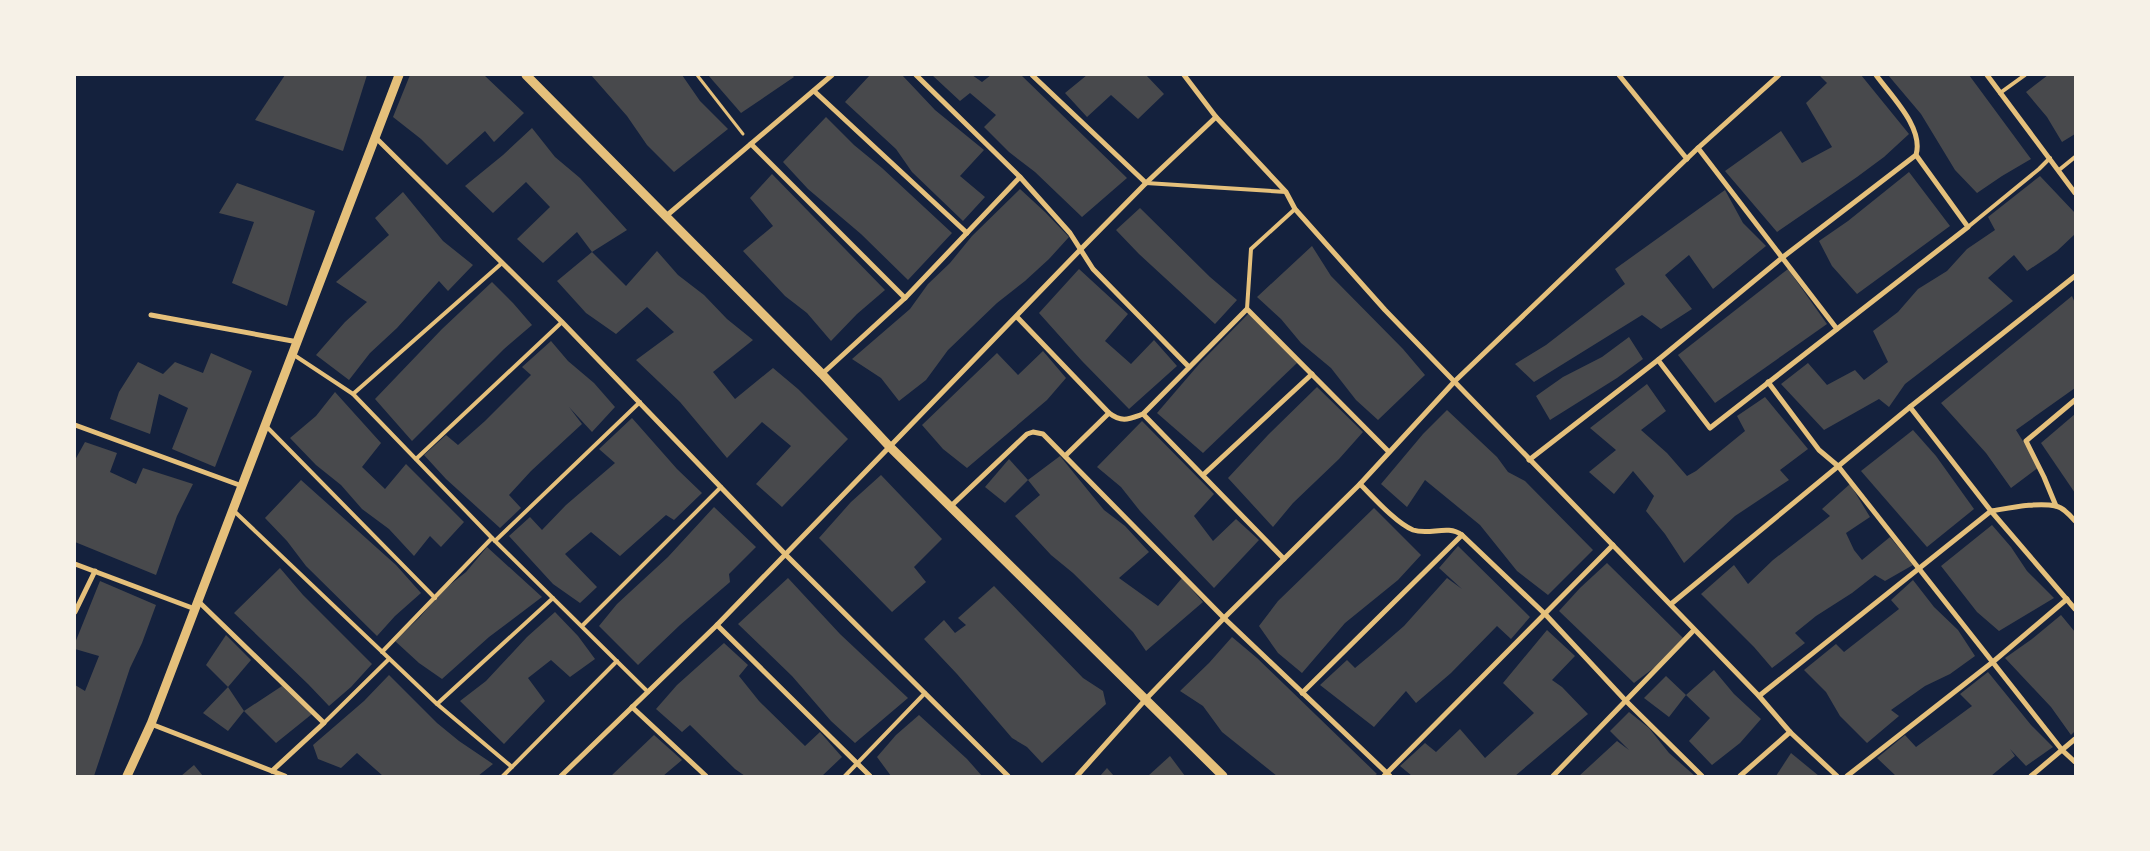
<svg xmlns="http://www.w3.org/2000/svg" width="2150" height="851" viewBox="0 0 2150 851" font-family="'Titillium Web',sans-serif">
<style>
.building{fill:#48494c}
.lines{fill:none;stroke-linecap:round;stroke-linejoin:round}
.path{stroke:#e5c07b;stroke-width:3}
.service{stroke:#e5c07b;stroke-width:4}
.minor{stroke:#e5c07b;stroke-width:5}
.tertiary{stroke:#e5c07b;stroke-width:9}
</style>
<rect width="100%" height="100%" fill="#14213d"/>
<g class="building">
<polygon points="285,75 367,75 343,151 255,120"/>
<polygon points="410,75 484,75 524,113 494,142 485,131 447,165 421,139 393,117"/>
<polygon points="591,75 682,75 700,101 728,129 674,172 647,145 627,116"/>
<polygon points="708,75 792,75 794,77 741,113"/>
<polygon points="870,75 902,75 935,110 984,150 960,176 985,197 963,221 912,172 896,149 845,102"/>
<polygon points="932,75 972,75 982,82 991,75 1021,75 1127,178 1082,217 1035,172 1009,152 984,127 996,115 970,93 960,101"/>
<polygon points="1087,75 1146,75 1164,94 1138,119 1111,95 1087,117 1065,93"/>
<polygon points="1819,75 1861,75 1909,134 1884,157 1857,177 1777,232 1725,171 1781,131 1802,163 1832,147 1806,103 1827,83"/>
<polygon points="1888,75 1969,75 2031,159 2002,176 1977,193 1955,170 1921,114"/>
<polygon points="2048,75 2075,75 2075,134 2062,142 2047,117 2026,92"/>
<polygon points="826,117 854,145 882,168 952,233 908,280 861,234 808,189 783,162"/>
<polygon points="532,128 555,157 580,178 627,230 592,252 626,286 657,251 678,275 704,295 727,319 753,340 713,372 735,399 773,368 798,389 848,439 782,507 756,484 791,446 762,422 727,458 680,402 636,360 674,332 647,307 616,334 586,313 557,281 592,252 577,232 543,263 517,239 550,207 526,182 493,213 465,186 503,155"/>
<polygon points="1909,172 1950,226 1857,294 1832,266 1819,241 1848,221"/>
<polygon points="772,174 885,290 857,314 831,341 807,313 785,296 743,251 773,226 750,198"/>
<polygon points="2040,176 2075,213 2075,234 2057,251 2027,271 2014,255 1988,278 2013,301 1905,384 1889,407 1879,399 1824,430 1781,384 1808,363 1827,385 1855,370 1864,380 1888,362 1873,331 1898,312 1918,289 1947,271 1967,249 1995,230 1988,217"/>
<polygon points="237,183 315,211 287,306 232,283 254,222 219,213"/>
<polygon points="1020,189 1045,212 1069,237 1049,259 1025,281 997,303 948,350 926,380 899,401 881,378 852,359 910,309 928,284 950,263 972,236"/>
<polygon points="1725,190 1743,223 1766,246 1713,289 1689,255 1665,275 1692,309 1661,329 1642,315 1534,382 1515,364 1546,345 1625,284 1615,269"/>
<polygon points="403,192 443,241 473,265 448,291 439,281 397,328 370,353 349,380 316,355 345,322 367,302 336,282 389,235 375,218"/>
<polygon points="1140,208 1210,277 1237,300 1215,324 1139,254 1116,230"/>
<polygon points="1312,246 1331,276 1403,349 1425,375 1378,420 1356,400 1331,368 1301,343 1281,319 1257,297"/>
<polygon points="1079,269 1128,314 1105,341 1131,364 1154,340 1177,366 1129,409 1082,361 1039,313"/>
<polygon points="1788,269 1827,324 1715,403 1678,355"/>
<polygon points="492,282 513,303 532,325 504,349 412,441 375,399 442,329"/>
<polygon points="2072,296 2075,303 2075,388 2016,430 2039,467 2011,488 1986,453 1941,403"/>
<polygon points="1249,313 1297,363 1203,453 1157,413 1200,363"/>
<polygon points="1629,337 1643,359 1617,378 1550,420 1536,396 1563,377 1602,357"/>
<polygon points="551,341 568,361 594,383 615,407 592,432 569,407 582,424 531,471 509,495 521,508 500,528 446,479 424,455 446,435 458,445 485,421 531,375 522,367"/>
<polygon points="1043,351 1066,378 1047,400 967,468 943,449 922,425 997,353 1018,375"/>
<polygon points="211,353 252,371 215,467 172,449 188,408 159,394 150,434 110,419 119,392 138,362 163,374 175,362 203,373"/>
<polygon points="1647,384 1666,411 1641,430 1667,453 1687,476 1696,471 1745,431 1737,416 1765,397 1808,449 1780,470 1789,480 1735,516 1684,563 1665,534 1646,511 1654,496 1633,471 1614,494 1589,472 1616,450 1590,428"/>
<polygon points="1317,387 1363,432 1339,459 1293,503 1273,527 1228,478 1268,435"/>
<polygon points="335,392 381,443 362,467 385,489 406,464 464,522 441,547 430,536 414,556 389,529 362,509 341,485 316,465 290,438 316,416"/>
<polygon points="1447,410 1497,457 1508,472 1525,481 1593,550 1548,595 1517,571 1480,525 1425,480 1407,507 1381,484 1423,434"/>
<polygon points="2075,414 2075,493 2041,443"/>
<polygon points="632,418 677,469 702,493 674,520 666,515 620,556 591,532 565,554 597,587 580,603 553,584 509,536 530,517 542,530 566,505 615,463 599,449"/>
<polygon points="1142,421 1214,494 1194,516 1213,541 1236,519 1259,540 1214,588 1140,511 1121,487 1097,467"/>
<polygon points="1913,430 1936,456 1974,509 1927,547 1861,471"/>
<polygon points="85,442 117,453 110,472 136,484 143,468 193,484 177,516 156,575 75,542 75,460"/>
<polygon points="1060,456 1104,510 1125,526 1149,552 1119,578 1158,606 1182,578 1203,602 1146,651 1133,632 1073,573 1051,555 1015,516 1040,495 1028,480"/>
<polygon points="1009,459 1028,480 1005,503 985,487"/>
<polygon points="881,475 942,539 914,567 926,582 892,612 819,538 851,502"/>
<polygon points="301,480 396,565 421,593 395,616 377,636 306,566 287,541 265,518"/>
<polygon points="1850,484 1870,517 1846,533 1854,550 1862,560 1890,537 1913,565 1885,581 1875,575 1852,593 1816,616 1795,633 1805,643 1772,668 1754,647 1701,594 1734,565 1748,584 1773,560 1830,516 1822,509"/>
<polygon points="714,507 756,547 729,574 730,582 680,625 638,665 599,626 617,604 668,557"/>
<polygon points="1374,508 1421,555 1398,580 1345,623 1302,673 1278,653 1259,626 1278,601"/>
<polygon points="1992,525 2011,547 2027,571 2054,598 1999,631 1977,612 1941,566"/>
<polygon points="1458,546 1530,617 1511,639 1497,626 1451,673 1416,703 1406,691 1374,727 1320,685 1347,660 1355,668 1373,653 1404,626 1447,578 1462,589 1439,568"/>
<polygon points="487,547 542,597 489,637 442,679 419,663 395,641 420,617 442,591 466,572"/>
<polygon points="1607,563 1684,639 1659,664 1634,683 1559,611 1580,588"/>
<polygon points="280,568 303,595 372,664 351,687 329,706 308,684 234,613"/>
<polygon points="788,578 840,634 908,698 855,743 831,721 792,676 738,624"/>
<polygon points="1913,580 1934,607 1958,630 1975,656 1950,674 1925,686 1891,710 1899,716 1867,743 1840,716 1826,692 1804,670 1836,644 1844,652 1899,609 1891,600"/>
<polygon points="100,581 156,605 142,643 130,668 94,776 75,776 75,685 85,691 99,656 75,649 75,643"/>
<polygon points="994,586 1083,678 1103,691 1106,704 1042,763 1027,747 1012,738 957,674 924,639 944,620 955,633 966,625 958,618"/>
<polygon points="555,612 578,636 595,659 570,677 551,660 528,678 545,701 504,744 460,701 486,681 527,637"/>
<polygon points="2061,615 2075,632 2075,731 2071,735 2051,707 2005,658 2032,639"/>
<polygon points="1547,630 1575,656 1552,680 1562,687 1588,714 1515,776 1412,776 1400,766 1425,743 1436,752 1460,729 1485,758 1534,713 1503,683"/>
<polygon points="226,635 251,660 228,687 206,665"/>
<polygon points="1232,637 1257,658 1377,774 1374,776 1277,776 1222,732 1203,706 1180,691 1209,663"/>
<polygon points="724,643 748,665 739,676 759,701 805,746 820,732 842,757 822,776 745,776 735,769 690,725 682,732 656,709 677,685"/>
<polygon points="1714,670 1734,694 1761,719 1740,743 1712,765 1689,741 1710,718 1686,695 1669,717 1644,698 1666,676 1686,695"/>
<polygon points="1988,672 2031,725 2053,747 2026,766 2010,749 2015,756 1991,776 1896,776 1877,758 1905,735 1916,747 1972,706 1960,694"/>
<polygon points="389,675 437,723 459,741 493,764 478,776 383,776 357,753 341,768 318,759 313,745 364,701"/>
<polygon points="282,686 312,714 276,743 244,711 228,731 203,713 228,687 244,711"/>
<polygon points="1629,712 1649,728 1669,753 1695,776 1579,776 1617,741 1629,750 1610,731"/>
<polygon points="919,715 967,759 982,776 891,776 877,757 896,735"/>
<polygon points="654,735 682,760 663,776 611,776"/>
<polygon points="1791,753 1819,776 1776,776"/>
<polygon points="1170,756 1185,776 1148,776"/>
<polygon points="194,765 203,776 181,776"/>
<polygon points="1107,768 1114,776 1100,776"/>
</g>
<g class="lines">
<polyline class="path" points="697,75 743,134"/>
<g class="service">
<polyline points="2000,93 2025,75"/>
<polyline points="2059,170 2075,157"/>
<polyline points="1146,183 1286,192"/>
<polyline points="1968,227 2039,169 2050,158"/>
<polyline points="1247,309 1251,249 1295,209"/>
<polyline points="294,355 353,394 492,538 648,692"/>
<polyline points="353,394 502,263"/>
<polyline points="265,425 435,598"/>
<polyline points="416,459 562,322"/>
<polyline points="233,510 437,704 512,767"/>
<polyline points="495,541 640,402"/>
<polyline points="582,626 721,487"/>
<polyline points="382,652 492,538"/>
<polyline points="437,704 553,598"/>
<polyline points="324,723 389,659"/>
<polyline points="503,776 617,661"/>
<polyline points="845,776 925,693"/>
</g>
<g class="minor">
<polyline points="916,75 1020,177 1070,233 1093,269 1189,367"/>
<polyline points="1032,75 1146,183"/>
<polyline points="1184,75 1216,117 1286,192 1295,209 1385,310 1759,696 1790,732 1837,776"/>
<polyline points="1619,75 1687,159"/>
<polyline points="1987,75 2075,193"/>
<polyline points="814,91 967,233"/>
<polyline points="376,138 562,322 786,555 1008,776"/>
<polyline points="751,144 905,298"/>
<polyline points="1698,148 1837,329"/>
<polyline points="665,217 832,75"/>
<polyline points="151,315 298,342"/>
<path d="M 1017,317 L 1109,413 C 1122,423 1129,419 1143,414 L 1247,309 L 1389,452"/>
<polyline points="1658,360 1710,428 1968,227 1916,155"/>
<polyline points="822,374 905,298 1020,177"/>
<polyline points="1768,382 1819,450 1838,466 2062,750 2075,762"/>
<polyline points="1910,407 1991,511 2075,609"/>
<polyline points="1143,414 1284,559"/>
<polyline points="75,425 242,486"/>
<polyline points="1065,456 1109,413"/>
<path d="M 1529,460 L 1658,360 L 1783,257 L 1916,155 C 1924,128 1892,97 1876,75"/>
<polyline points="1203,475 1312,374"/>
<path d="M 1360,484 C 1374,498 1396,523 1413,530 C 1430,536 1447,524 1462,535 L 1546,615 L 1625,700 L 1702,776"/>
<polyline points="2056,506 2044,477 2026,441 2075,400"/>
<polyline points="950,507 1027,434 1033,432 1043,434 1224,618 1390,776"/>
<polyline points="75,564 195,609"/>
<polyline points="198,601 324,723 272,771"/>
<polyline points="1671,604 1910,407 2075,276"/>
<polyline points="75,612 95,571"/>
<polyline points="717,625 870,776"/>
<polyline points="1302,693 1462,535"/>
<path d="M 1759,696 L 1991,511 C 2010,508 2037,502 2056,506 C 2064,508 2070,515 2075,521"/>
<polyline points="632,707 706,776"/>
<polyline points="151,724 285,776"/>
<polyline points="561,776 717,625 1081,249 1146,183 1216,117"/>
<polyline points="1077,776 1145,700 1224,618 1360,484 1455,381 1698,148 1779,75"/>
<polyline points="1384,776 1613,545"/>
<polyline points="1553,776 1694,630"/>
<polyline points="1740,776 1790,732"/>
<polyline points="1847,776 1994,661 2067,599"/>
<polyline points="2031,776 2075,739"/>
</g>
<g class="tertiary">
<polyline points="526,75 822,374 889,446 1223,776"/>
<polyline points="127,776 151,724 399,75"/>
</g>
</g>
<rect width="2150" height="851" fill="none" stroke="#f6f1e7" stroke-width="152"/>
</svg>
